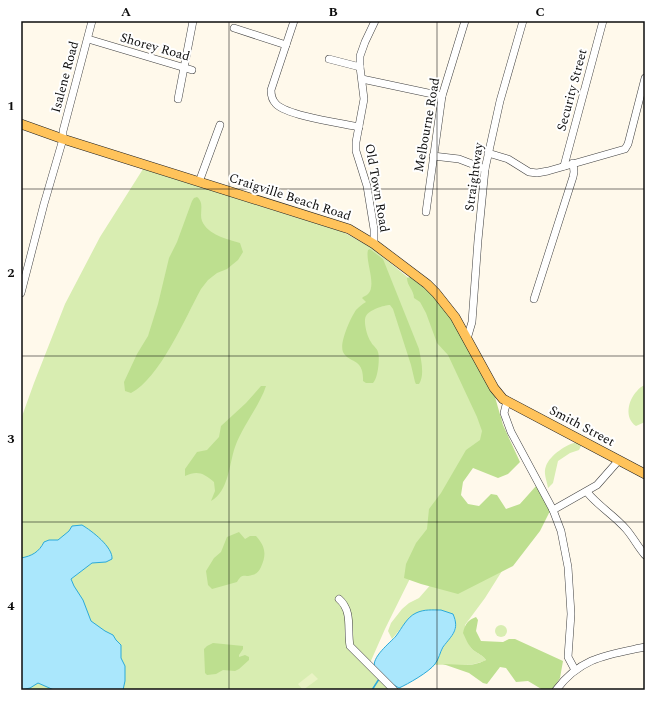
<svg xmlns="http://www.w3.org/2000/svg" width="666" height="711" viewBox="0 0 666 711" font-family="Spectral,serif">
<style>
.green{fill:#d8edb1}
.forest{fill:#bddf8f}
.pitch{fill:#e9f3c4}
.water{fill:#aae7fc;stroke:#2baad9}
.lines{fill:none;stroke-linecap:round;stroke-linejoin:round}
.stream{stroke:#2baad9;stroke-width:1.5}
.minor-casing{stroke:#3f3f3f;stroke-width:8}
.major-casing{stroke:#1d1d1d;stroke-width:10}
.minor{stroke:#fff;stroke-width:7}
.major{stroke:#ffc35b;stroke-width:9}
.grid{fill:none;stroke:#0c0c0c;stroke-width:1;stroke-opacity:0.55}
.labels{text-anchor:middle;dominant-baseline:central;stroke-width:4;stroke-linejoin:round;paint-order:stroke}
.street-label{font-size:13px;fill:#0c0c0c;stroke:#fff}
.neatline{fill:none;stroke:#0c0c0c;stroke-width:1.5}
.grid-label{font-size:13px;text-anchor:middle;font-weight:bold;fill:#0c0c0c}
</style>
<rect width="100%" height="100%" fill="#fff9eb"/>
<g class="green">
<polygon points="143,169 343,232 372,248 433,298 451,320 502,419 481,442 438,522 385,629 370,663 396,690 122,690 85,607 74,592 71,579 92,563 95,563 42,552 21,559 21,419 34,383 65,304 100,237"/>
<path d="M 645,385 L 645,422 L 636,426 C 624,418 628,400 637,391 C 639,388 642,386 645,385 Z"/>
<path d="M 577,442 L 581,446 L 579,450 L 570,453 L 558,461 L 553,483 L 548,488 C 547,481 543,473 546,466 C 550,455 567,444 577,442 Z"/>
<path d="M 537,488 L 541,490 L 548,510 L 502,571 L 485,598 L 465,625 C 467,633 467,645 473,650 C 478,654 483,655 486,660 C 470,668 453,664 435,665 C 437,660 439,655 442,650 C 449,636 462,633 453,614 L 411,616 L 392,639 L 388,631 L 391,623 L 402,609 L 409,603 L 419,598 L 433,582 L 463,562 L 533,491 Z"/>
<circle cx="501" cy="631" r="6"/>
<polygon points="36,679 58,690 21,690"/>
</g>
<g class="forest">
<path d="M 197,197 C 205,203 199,213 202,221 C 208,235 227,239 240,243 L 243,252 L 238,260 L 227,269 L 217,273 L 208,280 L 201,289 C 185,318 160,378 131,393 L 125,391 L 124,382 L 137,354 L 148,336 L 158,304 L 169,258 L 177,242 L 192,201 L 194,198 Z"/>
<path d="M 370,249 L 383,259 L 419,349 C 421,360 425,375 419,384 L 416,384 L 415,382 L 411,365 L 393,309 L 390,305 C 384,305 369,310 366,316 C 363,321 367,337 371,342 C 373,346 377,348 378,352 C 380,358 378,379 373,383 L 366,383 L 363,381 C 364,357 349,364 343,352 C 339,343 351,317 356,310 C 359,307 362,304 366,302 L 362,298 C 364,296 366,296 368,294 C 377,285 365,261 368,250 Z"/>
<path d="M 410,277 L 432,294 L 451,318 L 495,397 L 503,425 L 520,462 L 508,474 L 498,478 L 473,468 L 463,482 L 461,495 L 468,504 L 479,506 L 491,494 L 497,495 L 506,509 L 520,504 L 536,486 L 550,511 L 540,531 L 513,566 L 458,594 L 421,584 L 404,578 L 406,564 L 416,543 L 427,529 L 429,509 L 441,493 L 466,450 L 480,440 L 482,431 L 477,417 L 448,355 L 437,343 L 426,313 L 420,302 L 414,298 C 414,290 407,286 407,278 Z"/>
<path d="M 261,386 L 266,386 C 259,407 243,425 235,447 C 229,464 229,491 211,501 L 215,491 L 214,482 C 204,473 197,470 185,476 L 185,469 L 197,452 L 207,450 L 219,437 L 221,426 L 246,403 Z"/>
<path d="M 239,532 L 245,539 L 250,536 L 256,536 C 265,546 267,554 261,567 C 259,571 257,574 252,575 C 244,578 243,572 237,582 L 212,589 L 208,585 L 206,571 L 214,558 L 221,552 L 227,537 Z"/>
<path d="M 476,617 L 478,620 L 476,631 L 481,641 L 503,642 L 509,639 L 515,639 L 563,661 L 560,678 L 552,690 L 543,690 L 528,681 L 516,682 L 506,668 L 500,667 L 487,684 L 483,683 L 469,673 L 443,664 C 460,664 470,668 486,660 C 483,655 478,654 473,650 C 468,645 466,639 463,633 C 465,624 468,620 476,617 Z"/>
<polygon points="213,643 243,646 243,649 239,655 239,657 245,655 249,657 249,660 239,669 235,671 223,670 216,674 207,675 205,673 204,649 207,646"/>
</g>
<polygon class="pitch" points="312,673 318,679 303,690 298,684"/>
<g class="water">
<path d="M 82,525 C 92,531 113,547 112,559 L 106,562 L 92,563 L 71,579 L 74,586 L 83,600 L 91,621 L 105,631 L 113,635 L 116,640 L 121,645 L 121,658 L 125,666 L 125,681 L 123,690 L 54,690 L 38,683 L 30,688 L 21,690 L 21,558 C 32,556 39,552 44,542 L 49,540 L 58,540 L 69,531 L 72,526 Z"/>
<path d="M 441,610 L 453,614 C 460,630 452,635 443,647 C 440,652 439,659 435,664 C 429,672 408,684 399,688 C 392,684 378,675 375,668 C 370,658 391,642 396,636 C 402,628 407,617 416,613 C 424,609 433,610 441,610 Z"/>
</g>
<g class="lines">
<polyline class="stream" points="372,690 379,679"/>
<g class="minor-casing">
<g id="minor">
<path d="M 294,21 L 271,90 C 271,95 272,100 276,104 C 288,116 340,123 359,127"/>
<polyline points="234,28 286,45"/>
<polyline points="88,39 192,70"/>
<polyline points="329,59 360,67"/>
<polyline points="362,79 442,96"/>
<polyline points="178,99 193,21"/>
<polyline points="488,153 508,159 529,172 537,173 548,171 625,149 628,144 645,78"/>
<polyline points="433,156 459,159 485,169"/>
<polyline points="564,166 603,21"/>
<polyline points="199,182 220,125"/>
<polyline points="426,212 442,96 465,21"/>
<polyline points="374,244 374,229 367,186 356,151 356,142 364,99 360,67 360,56 365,42 375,21"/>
<polyline points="21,293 44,204 63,139 63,131 92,21"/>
<polyline points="534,299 573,177 574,172 573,163"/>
<polyline points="467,339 472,322 478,240 485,169 500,101 523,21"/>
<polyline points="507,401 504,413 511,432 553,510 561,531 568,567 571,614 568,657 575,670"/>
<path d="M 587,492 C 598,506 614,515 626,529 C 633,537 638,547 645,555"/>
<polyline points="553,510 597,485 619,460"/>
<path d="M 339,599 C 353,611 347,630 350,646 L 394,690"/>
<path d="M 556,690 C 581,657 607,655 645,647"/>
</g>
</g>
<g class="major-casing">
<polyline id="major" points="21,124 63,139 349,229 374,244 427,284 436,293 455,317 494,388 503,399 645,474"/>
</g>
<use href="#minor" class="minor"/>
<use href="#major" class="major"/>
</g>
<path class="grid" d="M 229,21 L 229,690M 437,21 L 437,690M 21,189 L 645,189M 21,356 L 645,356M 21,522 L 645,522"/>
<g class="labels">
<g class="street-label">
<text transform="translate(155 47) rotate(16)">Shorey Road</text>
<text transform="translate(65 77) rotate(-75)">Isalene Road</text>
<text transform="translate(572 90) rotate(-75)">Security Street</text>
<text transform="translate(427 125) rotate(-80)">Melbourne Road</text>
<text transform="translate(474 177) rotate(-82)">Straightway</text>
<text transform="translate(377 188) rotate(80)">Old Town Road</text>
<text transform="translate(290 197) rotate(18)">Craigville Beach Road</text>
<text transform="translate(582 426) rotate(28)">Smith Street</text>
</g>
</g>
<rect width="666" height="711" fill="none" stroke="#ffffff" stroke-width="44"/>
<rect x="22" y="22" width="622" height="667" class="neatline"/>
<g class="grid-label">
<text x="126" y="16">A</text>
<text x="333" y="16">B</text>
<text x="540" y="16">C</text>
<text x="11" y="110">1</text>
<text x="11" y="277">2</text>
<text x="11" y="443">3</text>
<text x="11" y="610">4</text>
</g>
</svg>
